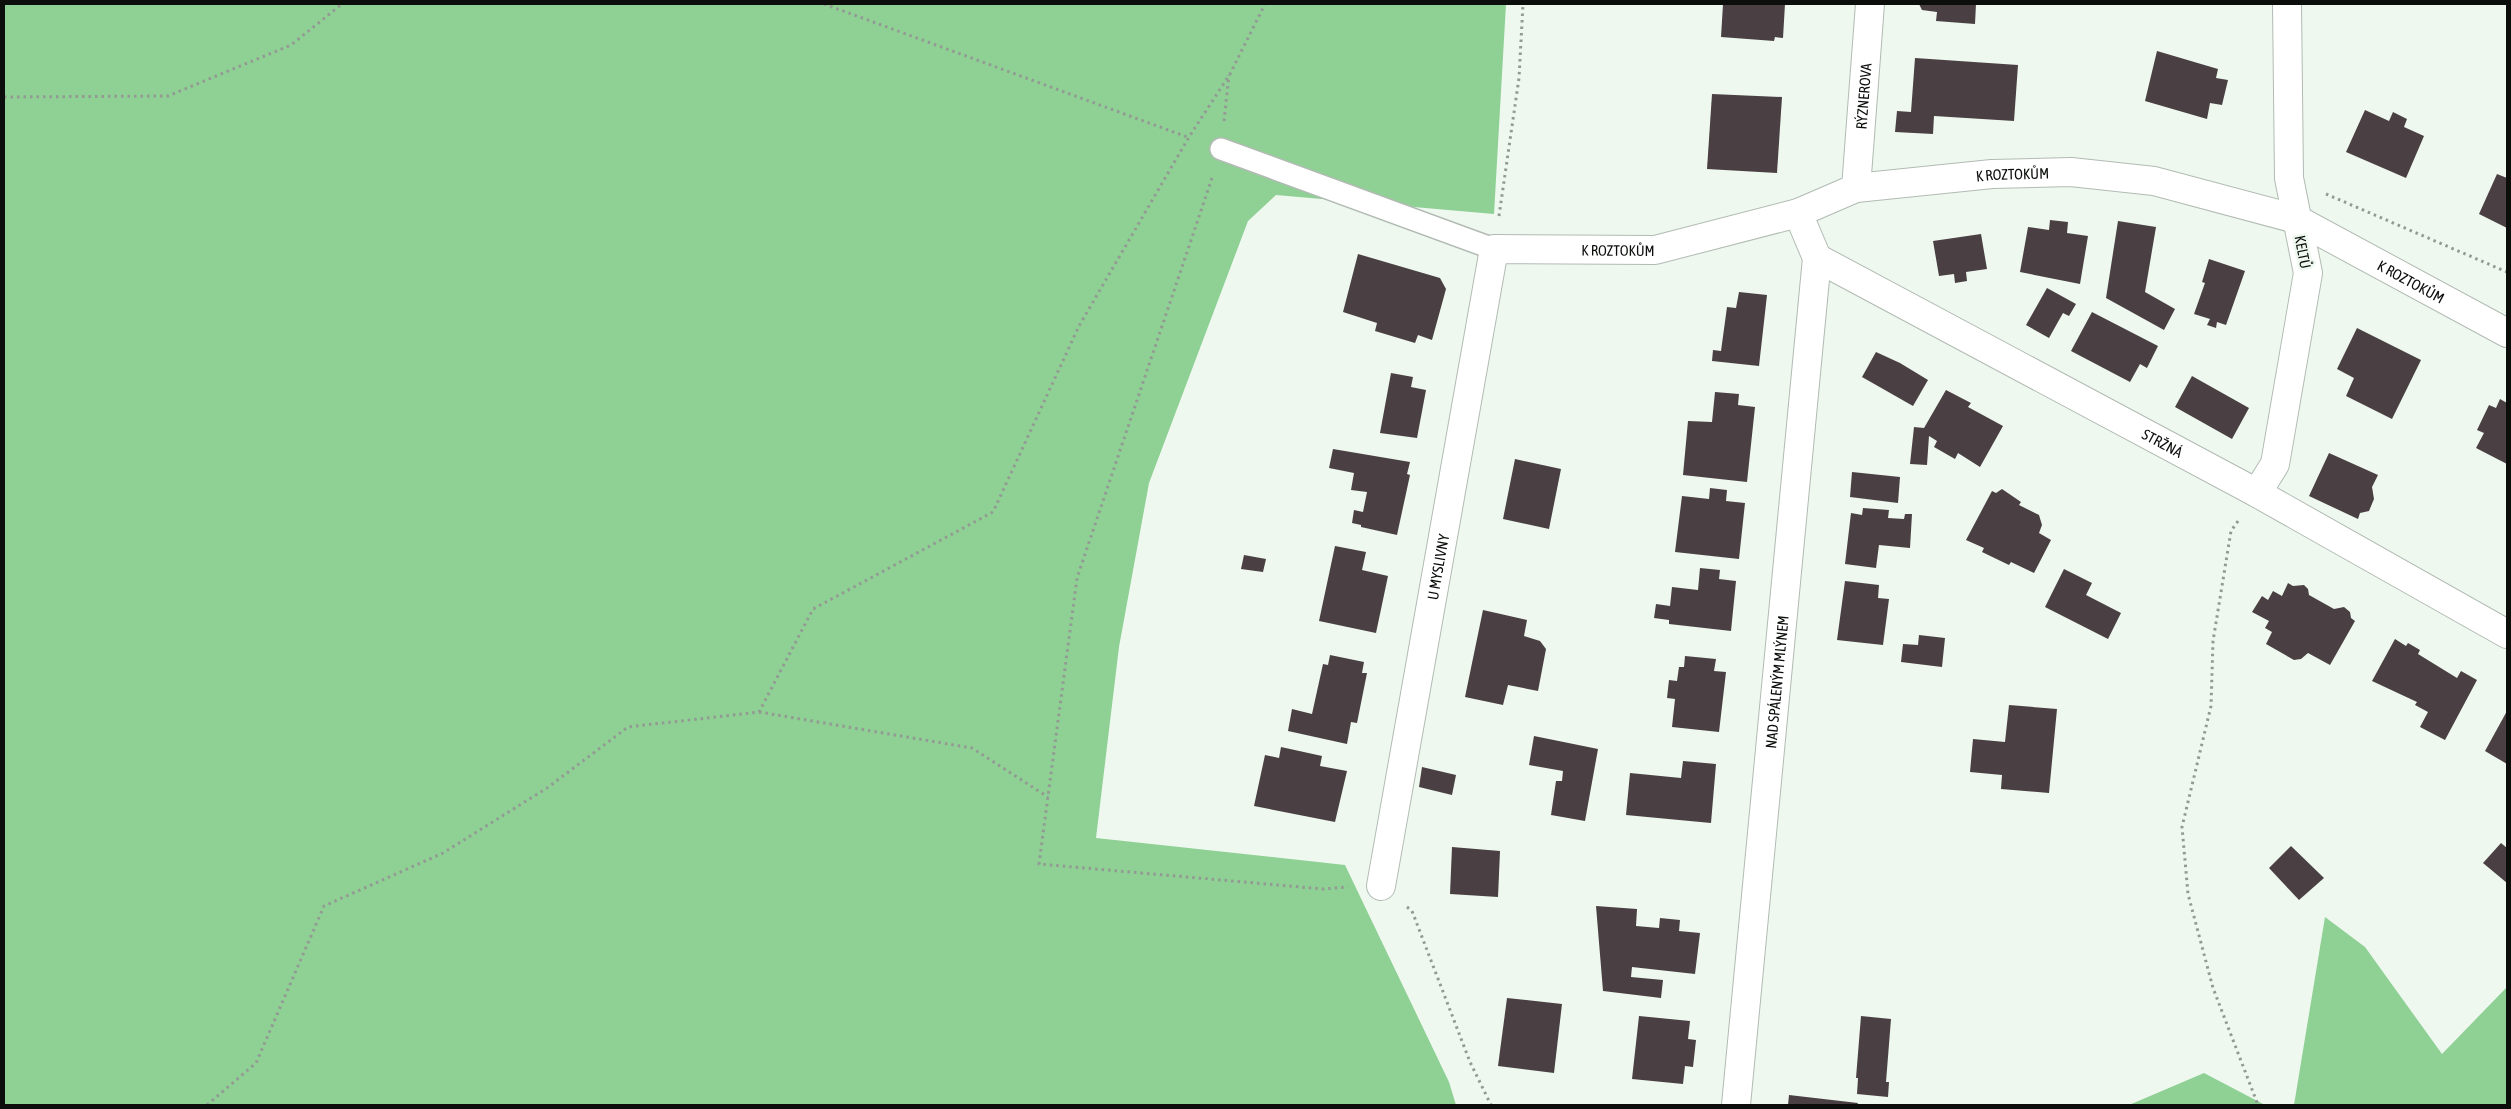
<svg xmlns="http://www.w3.org/2000/svg" width="2511" height="1109" viewBox="0 0 2511 1109" font-family="'Asap Condensed',sans-serif">
<style>
.forest{fill:#8fd095}
.building{fill:#4a4043}
.lines{fill:none;stroke-linecap:round;stroke-linejoin:round}
.service-casing{stroke:#b2bbb3;stroke-width:24}
.minor-casing{stroke:#b2bbb3;stroke-width:30}
.path{stroke:#939a93;stroke-width:3;stroke-dasharray:2.5 4;stroke-linecap:butt}
.service{stroke:#fff;stroke-width:21}
.minor{stroke:#fff;stroke-width:28}
.labels{text-anchor:middle;dominant-baseline:central;stroke-width:5;stroke-linejoin:round;paint-order:stroke}
.street-label{font-size:15px;fill:#0b0e0b;stroke:#eef8ef}
</style>
<rect width="100%" height="100%" fill="#eef8ef"/>
<g class="forest">
<polygon points="4,4 1506,4 1494,214 1276,195 1248,221 1149,483 1119,647 1096,838 1345,865 1449,1082 1456,1105 4,1105"/>
<polygon points="2325,917 2365,947 2442,1054 2507,987 2507,1105 2294,1105"/>
<polygon points="2204,1073 2265,1105 2129,1105"/>
</g>
<g class="building">
<polygon points="1723,4 1785,4 1783,38 1775,37 1774,41 1721,37"/>
<polygon points="1919,4 1976,4 1975,24 1936,21 1937,12 1922,10"/>
<polygon points="2157,51 2218,69 2216,78 2228,80 2222,105 2210,103 2207,119 2145,101"/>
<polygon points="1915,58 2018,65 2014,121 1934,116 1933,134 1895,132 1897,111 1911,112"/>
<polygon points="1712,94 1782,97 1777,173 1707,169"/>
<polygon points="2365,110 2389,121 2393,112 2407,119 2404,127 2424,136 2406,178 2346,152"/>
<polygon points="2497,174 2507,178 2507,228 2479,214"/>
<polygon points="2050,220 2068,222 2067,233 2088,236 2080,284 2020,272 2028,227 2049,230"/>
<polygon points="2118,221 2156,227 2145,292 2175,309 2164,330 2106,298"/>
<polygon points="1981,234 1987,269 1966,272 1967,281 1955,283 1954,274 1939,276 1933,241"/>
<polygon points="1358,254 1440,278 1446,289 1432,340 1418,335 1415,343 1375,331 1377,323 1343,312"/>
<polygon points="2209,259 2245,271 2226,325 2217,322 2216,328 2207,325 2210,319 2194,314 2205,283 2202,282"/>
<polygon points="2047,288 2076,304 2069,316 2063,313 2049,338 2026,325"/>
<polygon points="1739,292 1767,295 1759,366 1712,361 1713,350 1721,351 1727,307 1736,308"/>
<polygon points="2092,312 2158,346 2147,368 2140,364 2130,382 2071,351"/>
<polygon points="2357,328 2421,360 2392,419 2346,396 2354,378 2337,369"/>
<polygon points="1876,352 1900,363 1928,380 1913,406 1862,377"/>
<polygon points="1391,373 1413,377 1411,387 1426,390 1417,438 1380,433"/>
<polygon points="2192,376 2249,408 2232,439 2175,407"/>
<polygon points="1946,390 1971,403 1968,407 2003,426 1980,467 1958,453 1955,459 1934,447 1937,441 1929,436 1927,465 1910,464 1914,427 1924,428"/>
<polygon points="1715,392 1739,394 1738,405 1755,407 1747,482 1683,475 1688,421 1712,422"/>
<polygon points="2500,399 2507,403 2507,464 2476,448 2484,433 2477,430 2489,405 2496,408"/>
<polygon points="1333,449 1410,462 1407,474 1410,475 1397,535 1361,527 1361,525 1352,523 1354,510 1363,512 1367,492 1351,490 1354,473 1329,468"/>
<polygon points="2329,453 2378,475 2372,487 2374,499 2369,511 2360,513 2358,519 2309,496"/>
<polygon points="1515,459 1561,469 1549,529 1503,519"/>
<polygon points="1852,472 1900,477 1898,503 1850,497"/>
<polygon points="1710,488 1727,490 1726,501 1745,503 1739,559 1675,552 1682,496 1709,499"/>
<polygon points="2002,489 2021,502 2019,505 2039,515 2042,525 2039,533 2051,540 2034,573 2011,562 2009,565 1982,552 1984,548 1966,540 1992,491 1996,493"/>
<polygon points="1863,508 1889,510 1888,518 1904,519 1905,514 1912,514 1910,548 1879,545 1876,568 1845,564 1851,513 1862,515"/>
<polygon points="1335,546 1366,552 1362,570 1388,576 1376,633 1319,621"/>
<polygon points="1244,555 1266,559 1263,572 1241,569"/>
<polygon points="1700,568 1720,570 1719,579 1736,581 1731,631 1669,624 1669,620 1654,618 1656,604 1670,606 1672,587 1698,590"/>
<polygon points="2064,569 2092,583 2086,595 2121,613 2108,639 2045,607"/>
<polygon points="1845,581 1879,585 1878,598 1889,599 1883,645 1837,640"/>
<polygon points="2288,583 2293,586 2304,585 2308,589 2309,595 2334,609 2344,607 2350,612 2351,618 2355,621 2330,665 2308,653 2301,659 2294,660 2266,644 2272,632 2265,628 2269,621 2252,612 2262,596 2268,600 2273,591 2282,596"/>
<polygon points="1483,610 1527,620 1524,636 1540,641 1546,649 1538,691 1508,685 1503,705 1465,697"/>
<polygon points="1919,635 1945,638 1942,667 1901,662 1903,644 1918,645"/>
<polygon points="2395,639 2406,646 2408,643 2420,650 2418,654 2457,678 2461,671 2477,680 2445,740 2420,727 2428,712 2415,705 2417,702 2372,681"/>
<polygon points="1330,655 1364,662 1362,673 1367,673 1357,723 1351,722 1347,744 1288,731 1292,709 1312,714 1323,664 1328,665"/>
<polygon points="1685,656 1716,659 1714,671 1726,672 1719,732 1672,727 1675,699 1667,698 1669,680 1677,681 1679,667 1684,667"/>
<polygon points="2009,705 2057,709 2049,793 2001,789 2002,775 1970,772 1973,739 2005,742"/>
<polygon points="2507,711 2507,764 2485,751"/>
<polygon points="1534,736 1598,749 1585,821 1551,815 1556,781 1562,781 1563,771 1529,765"/>
<polygon points="1281,747 1322,756 1320,766 1347,771 1335,822 1254,806 1265,755 1279,758"/>
<polygon points="1683,761 1716,764 1711,823 1626,815 1630,773 1681,778"/>
<polygon points="1422,767 1456,775 1452,795 1419,787"/>
<polygon points="2501,843 2507,848 2507,883 2483,863"/>
<polygon points="2291,846 2324,878 2299,900 2269,868"/>
<polygon points="1452,847 1500,851 1498,897 1450,894"/>
<polygon points="1596,906 1637,909 1636,926 1659,928 1660,918 1680,920 1679,931 1700,933 1695,974 1632,967 1631,977 1663,980 1661,998 1603,991"/>
<polygon points="1507,998 1562,1004 1554,1073 1498,1066"/>
<polygon points="1639,1016 1690,1021 1688,1039 1696,1040 1693,1067 1685,1066 1683,1084 1632,1079"/>
<polygon points="1861,1016 1891,1019 1886,1082 1889,1082 1888,1097 1857,1094 1858,1078 1856,1078"/>
<polygon points="1789,1095 1858,1103 1857,1105 1788,1105"/>
</g>
<g class="lines">
<g class="service-casing">
<polyline id="service" points="1221,149 1494,249"/>
</g>
<g class="minor-casing">
<g id="minor">
<path id="s1" d="M 1856,188 L 1870,4"/>
<path id="s2" d="M 1817,258 L 2257,493 L 2507,634"/>
<polyline points="2257,493 2275,464 2308,273 2289,178 2287,4"/>
<path id="s3" d="M 1381,886 L 1494,249 L 1655,250 L 1798,213 L 1856,188 L 1992,174 L 2071,172 L 2154,181 L 2296,219 L 2507,333"/>
<path id="s4" d="M 1736,1105 L 1817,258 L 1798,213"/>
</g>
</g>
<g class="path">
<polyline points="824,4 1190,138"/>
<polyline points="4,97 168,96 291,45 342,4"/>
<polyline points="1224,121 1229,75"/>
<polyline points="1212,178 1077,578 1039,864 1323,889 1348,887"/>
<polyline points="2326,194 2507,272"/>
<polyline points="1499,216 1519,78 1523,4"/>
<polyline points="2238,521 2231,531 2213,641 2211,706 2182,827 2188,894 2213,988 2258,1105"/>
<polyline points="759,712 972,748 1048,797"/>
<polyline points="1407,907 1412,911 1470,1062 1491,1105"/>
<polyline points="207,1105 256,1063 324,906 443,853 547,788 628,727 759,712 813,609 993,512 1079,326 1189,137 1230,74 1265,4"/>
</g>
<use href="#service" class="service"/>
<use href="#minor" class="minor"/>
</g>
<g class="labels">
<g class="street-label">
<text stroke="none"><textPath href="#s1" startOffset="92">RÝZNEROVA</textPath></text>
<text stroke="none"><textPath href="#s3" startOffset="1176">K ROZTOKŮM</textPath></text>
<text stroke="none"><textPath href="#s3" startOffset="771">K ROZTOKŮM</textPath></text>
<text transform="translate(2303 252) rotate(79)">KELTŮ</text>
<text stroke="none"><textPath href="#s3" startOffset="1596">K ROZTOKŮM</textPath></text>
<text stroke="none"><textPath href="#s2" startOffset="392">STRŽNÁ</textPath></text>
<text stroke="none"><textPath href="#s3" startOffset="324">U MYSLIVNY</textPath></text>
<text stroke="none"><textPath href="#s4" startOffset="425">NAD SPÁLENÝM MLÝNEM</textPath></text>
</g>
</g>
<rect width="2511" height="1109" fill="none" stroke="#0b0e0b" stroke-width="10"/>
</svg>
